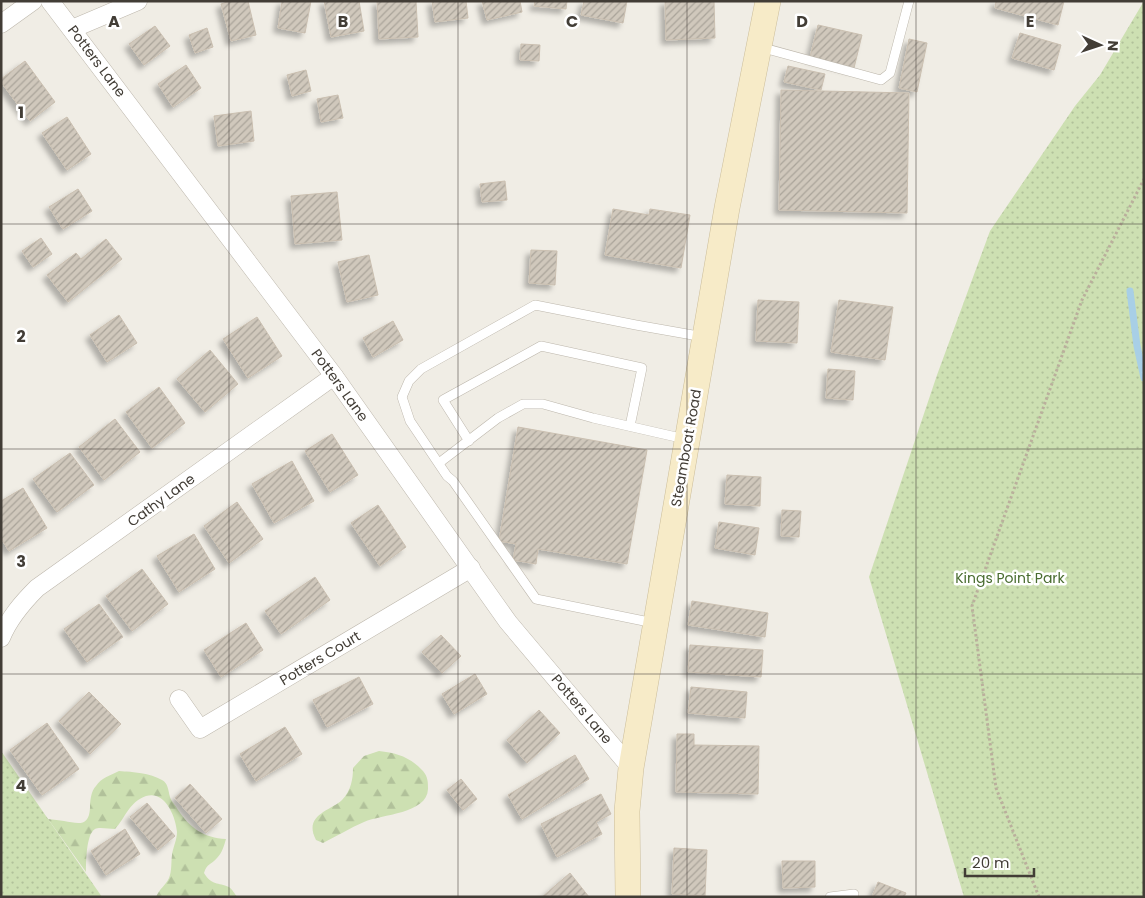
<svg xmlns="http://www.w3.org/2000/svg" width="1145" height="898" viewBox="0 0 1145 898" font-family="Poppins,sans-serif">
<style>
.forest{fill:url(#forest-firs)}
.park{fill:url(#park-dots)}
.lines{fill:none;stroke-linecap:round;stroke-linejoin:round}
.stream{stroke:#a8cfe6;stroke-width:7}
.building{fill:url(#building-hatch);stroke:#cabfb0;filter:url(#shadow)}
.lane-casing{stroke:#bdb7ac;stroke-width:10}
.street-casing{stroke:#bdb7ac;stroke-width:19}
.secondary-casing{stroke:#cbbd9a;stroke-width:26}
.path{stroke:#baaf9c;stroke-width:3;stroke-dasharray:2.5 2.5;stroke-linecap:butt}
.lane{stroke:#fff;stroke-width:9}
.street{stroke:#fff;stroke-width:18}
.secondary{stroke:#f7ebc8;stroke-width:25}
.grid{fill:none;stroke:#423d36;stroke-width:1;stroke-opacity:0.55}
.labels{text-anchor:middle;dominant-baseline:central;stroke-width:5;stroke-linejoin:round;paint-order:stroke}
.street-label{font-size:14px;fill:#423d36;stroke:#fff}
.park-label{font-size:14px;fill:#496c30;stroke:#fff}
.grid-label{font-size:16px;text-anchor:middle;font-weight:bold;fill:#423d36;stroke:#fff;stroke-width:5;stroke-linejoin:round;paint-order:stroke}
</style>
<defs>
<pattern id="forest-firs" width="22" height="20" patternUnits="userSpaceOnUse" patternTransform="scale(1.25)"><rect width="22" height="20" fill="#cde0b2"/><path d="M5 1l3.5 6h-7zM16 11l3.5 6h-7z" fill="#b1c19a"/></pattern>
<pattern id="park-dots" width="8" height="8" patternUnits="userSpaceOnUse" patternTransform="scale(1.25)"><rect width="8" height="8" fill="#cde0b2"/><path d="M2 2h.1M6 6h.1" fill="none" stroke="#b1c19a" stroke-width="1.8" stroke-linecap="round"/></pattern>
<pattern id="building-hatch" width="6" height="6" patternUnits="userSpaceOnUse" patternTransform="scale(1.25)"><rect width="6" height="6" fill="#d0c8bc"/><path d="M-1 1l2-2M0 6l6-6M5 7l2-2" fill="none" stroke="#aaa49a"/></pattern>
<filter id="shadow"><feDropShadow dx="-4.5" dy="4.5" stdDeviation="2.5" flood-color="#0004"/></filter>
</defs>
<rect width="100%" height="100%" fill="#f0ede5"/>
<g class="forest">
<path d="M 379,751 C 397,753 410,757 423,771 C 428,777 428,782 428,789 C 427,814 382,814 364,822 C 350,828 337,836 323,843 L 316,840 C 303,815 330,811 342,800 C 351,791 353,779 353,768 L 364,756 Z"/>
<path d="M 119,771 C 133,772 150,773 162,780 C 168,783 168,790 170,797 C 171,801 176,806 178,810 C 190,828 204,838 226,839 C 224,846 222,853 217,858 C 211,865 207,863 204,873 C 212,886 218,882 229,887 C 232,889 235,894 237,897 L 156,897 C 159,889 166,885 169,878 C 172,871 171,862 172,855 C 173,847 177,840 177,832 C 176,817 165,790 146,796 C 129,802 126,817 115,829 C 109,829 99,827 95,829 C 86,834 86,863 86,872 L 48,819 C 54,820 59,820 64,821 C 77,823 89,828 90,808 C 90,801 91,791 96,786 C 101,778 111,775 119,771 Z"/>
</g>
<g class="park">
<polygon points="1144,1 1144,897 964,897 869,577 937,375 990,231 1075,106 1100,75"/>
<polygon points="1,751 102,897 1,897"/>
</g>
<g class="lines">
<polyline class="stream" points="1130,291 1137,346 1144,378"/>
</g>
<g class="building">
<polygon points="230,1 248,1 256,35 231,41 221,4"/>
<polygon points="282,1 311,1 305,33 278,28"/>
<polygon points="324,1 359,1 364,31 331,37"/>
<polygon points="377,1 416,1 418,37 379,39"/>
<polygon points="432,1 466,1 468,18 435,22"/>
<polygon points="482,1 520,1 522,12 487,20"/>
<polygon points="535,1 567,1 566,9 534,6"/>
<polygon points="584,1 627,1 623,23 581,15"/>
<polygon points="665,1 714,1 715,38 666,40"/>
<polygon points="996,1 1064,1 1058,25 995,8"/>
<polygon points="818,25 862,35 854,68 810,57"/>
<polygon points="155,26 170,46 144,65 129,44"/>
<polygon points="207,28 213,47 195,53 189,35"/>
<polygon points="1020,33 1061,45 1054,70 1012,58"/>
<polygon points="909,39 927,43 917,92 899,88"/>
<polygon points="521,44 540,45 539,61 520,60"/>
<polygon points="25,61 55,102 30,121 1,82 1,79"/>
<polygon points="186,65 201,88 173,107 158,84"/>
<polygon points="788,66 825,74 821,90 784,82"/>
<polygon points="306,70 311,91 292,96 287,75"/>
<polygon points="781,90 909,93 907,213 779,210"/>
<polygon points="338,95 343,118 321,122 317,99"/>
<polygon points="251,111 254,141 218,146 214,116"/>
<polygon points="67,117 91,154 67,170 42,133"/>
<polygon points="505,181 507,200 482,202 480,184"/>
<polygon points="78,189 92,211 63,229 49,207"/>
<polygon points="337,192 342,240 295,244 291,196"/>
<polygon points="613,209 649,215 650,209 690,215 681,268 605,255"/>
<polygon points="41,238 52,254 33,267 22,251"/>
<polygon points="106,239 122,259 68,302 47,275 76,253 81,259"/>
<polygon points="531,250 557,251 555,285 529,283"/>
<polygon points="369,255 378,295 347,302 338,262"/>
<polygon points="758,300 799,302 797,343 756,341"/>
<polygon points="839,300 893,307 885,360 831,352"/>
<polygon points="119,315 137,343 107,362 90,335"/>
<polygon points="257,317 282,356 248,378 223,339"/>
<polygon points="393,321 403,340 373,357 363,338"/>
<polygon points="210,350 238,384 205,412 177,379"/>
<polygon points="828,369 855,371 853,400 826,398"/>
<polygon points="159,387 185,423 152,448 126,412"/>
<polygon points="115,419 140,452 104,480 79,447"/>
<polygon points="518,427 647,450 627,564 538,549 536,564 513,560 516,544 499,541"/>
<polygon points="332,434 358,475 330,492 305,451"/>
<polygon points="70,453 94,485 57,512 33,479"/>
<polygon points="292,461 314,501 274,523 252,484"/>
<polygon points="727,475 761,477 760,506 725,504"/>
<polygon points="23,488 47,528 9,551 1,538 1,501"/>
<polygon points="237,502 263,539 229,563 204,526"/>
<polygon points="378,505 406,547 380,566 351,523"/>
<polygon points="782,510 801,511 799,537 781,536"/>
<polygon points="719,522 759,528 755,555 715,548"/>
<polygon points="194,534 215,569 179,592 157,556"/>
<polygon points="142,569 168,604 132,631 106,596"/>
<polygon points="315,577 330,600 281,634 265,611"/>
<polygon points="692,601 768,613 765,637 688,625"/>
<polygon points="99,604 123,637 87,662 64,629"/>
<polygon points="246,623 263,650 221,677 204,650"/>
<polygon points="441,635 461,656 442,673 422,652"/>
<polygon points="690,645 763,650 761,677 688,672"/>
<polygon points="475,674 487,694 454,714 442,694"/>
<polygon points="359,677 373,704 327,727 313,700"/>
<polygon points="691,687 747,692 745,718 688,713"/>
<polygon points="89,692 121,724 90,754 59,721"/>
<polygon points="539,710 560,733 527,763 507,740"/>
<polygon points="47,723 79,769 42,795 10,750"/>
<polygon points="285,727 302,754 256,781 240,754"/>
<polygon points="677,734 694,734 694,745 759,746 758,794 676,792"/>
<polygon points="575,755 589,779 522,819 508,795"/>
<polygon points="461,779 477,799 463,810 447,790"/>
<polygon points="190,784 222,819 206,833 175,798"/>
<polygon points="601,794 611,814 596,822 602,834 557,857 541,824"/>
<polygon points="147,803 175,836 158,850 130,817"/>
<polygon points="125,829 140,854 106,875 91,851"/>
<polygon points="674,848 707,850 705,896 672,894"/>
<polygon points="782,861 815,861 815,887 783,888"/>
<polygon points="570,873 589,897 542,897"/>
<polygon points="878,882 906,893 904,897 872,897"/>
</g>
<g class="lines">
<g class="lane-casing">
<g id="lane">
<polyline points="760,47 881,80 890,73 909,1"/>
<polyline points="469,441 443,400 541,346 642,368 630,426"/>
<polyline points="439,463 498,418 523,404 543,404 593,418 685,439"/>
<polyline points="654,623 536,599 453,481 447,476 410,421 402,397 409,381 421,369 535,305 636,325 704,337"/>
<polyline points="830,897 854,894"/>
</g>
</g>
<g class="street-casing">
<g id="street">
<polyline points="50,1 334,376 508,622 631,768"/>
<polyline points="1,24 33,1"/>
<polyline points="72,29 138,1"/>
<path d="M 1,638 C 9,618 22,603 37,588 L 334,376"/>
<polyline points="179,699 200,729 471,568"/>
</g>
</g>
<g class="secondary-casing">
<polyline id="secondary" points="628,897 627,811 631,768 727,208 768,1"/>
</g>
<polyline class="path" points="1039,897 996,788 972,606 1082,300 1144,179"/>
<use href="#lane" class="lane"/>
<use href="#street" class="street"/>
<use href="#secondary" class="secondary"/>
</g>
<path class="grid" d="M 229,1 L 229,897M 458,1 L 458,897M 687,1 L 687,897M 916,1 L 916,897M 1,224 L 1144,224M 1,449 L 1144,449M 1,674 L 1144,674"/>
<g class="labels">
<g class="street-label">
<text transform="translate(97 61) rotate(53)">Potters Lane</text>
<text transform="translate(340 385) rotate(54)">Potters Lane</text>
<text transform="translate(686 448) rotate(-80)">Steamboat Road</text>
<text transform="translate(161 500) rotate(-36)">Cathy Lane</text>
<text transform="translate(320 658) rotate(-31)">Potters Court</text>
<text transform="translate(582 709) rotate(50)">Potters Lane</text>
</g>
<g class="park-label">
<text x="1010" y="578">Kings Point Park</text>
</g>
</g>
<g class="grid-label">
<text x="114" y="27">A</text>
<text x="343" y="27">B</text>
<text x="572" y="27">C</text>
<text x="802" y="27">D</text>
<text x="1030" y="27">E</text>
<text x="21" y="118">1</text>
<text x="21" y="342">2</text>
<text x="21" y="567">3</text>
<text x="21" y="791">4</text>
</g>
<rect width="1145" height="898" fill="none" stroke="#423d36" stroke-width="5"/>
<g transform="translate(1100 45) rotate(93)" stroke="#ffffff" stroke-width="4" paint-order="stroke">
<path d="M0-4L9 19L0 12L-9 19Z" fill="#423d36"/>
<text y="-8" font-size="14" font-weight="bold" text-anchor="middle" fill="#423d36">N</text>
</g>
<path d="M965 868v8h69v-8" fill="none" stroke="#423d36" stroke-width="2.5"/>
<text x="972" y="868" font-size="15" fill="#423d36" stroke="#ffffff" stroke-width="4" paint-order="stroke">20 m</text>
</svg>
